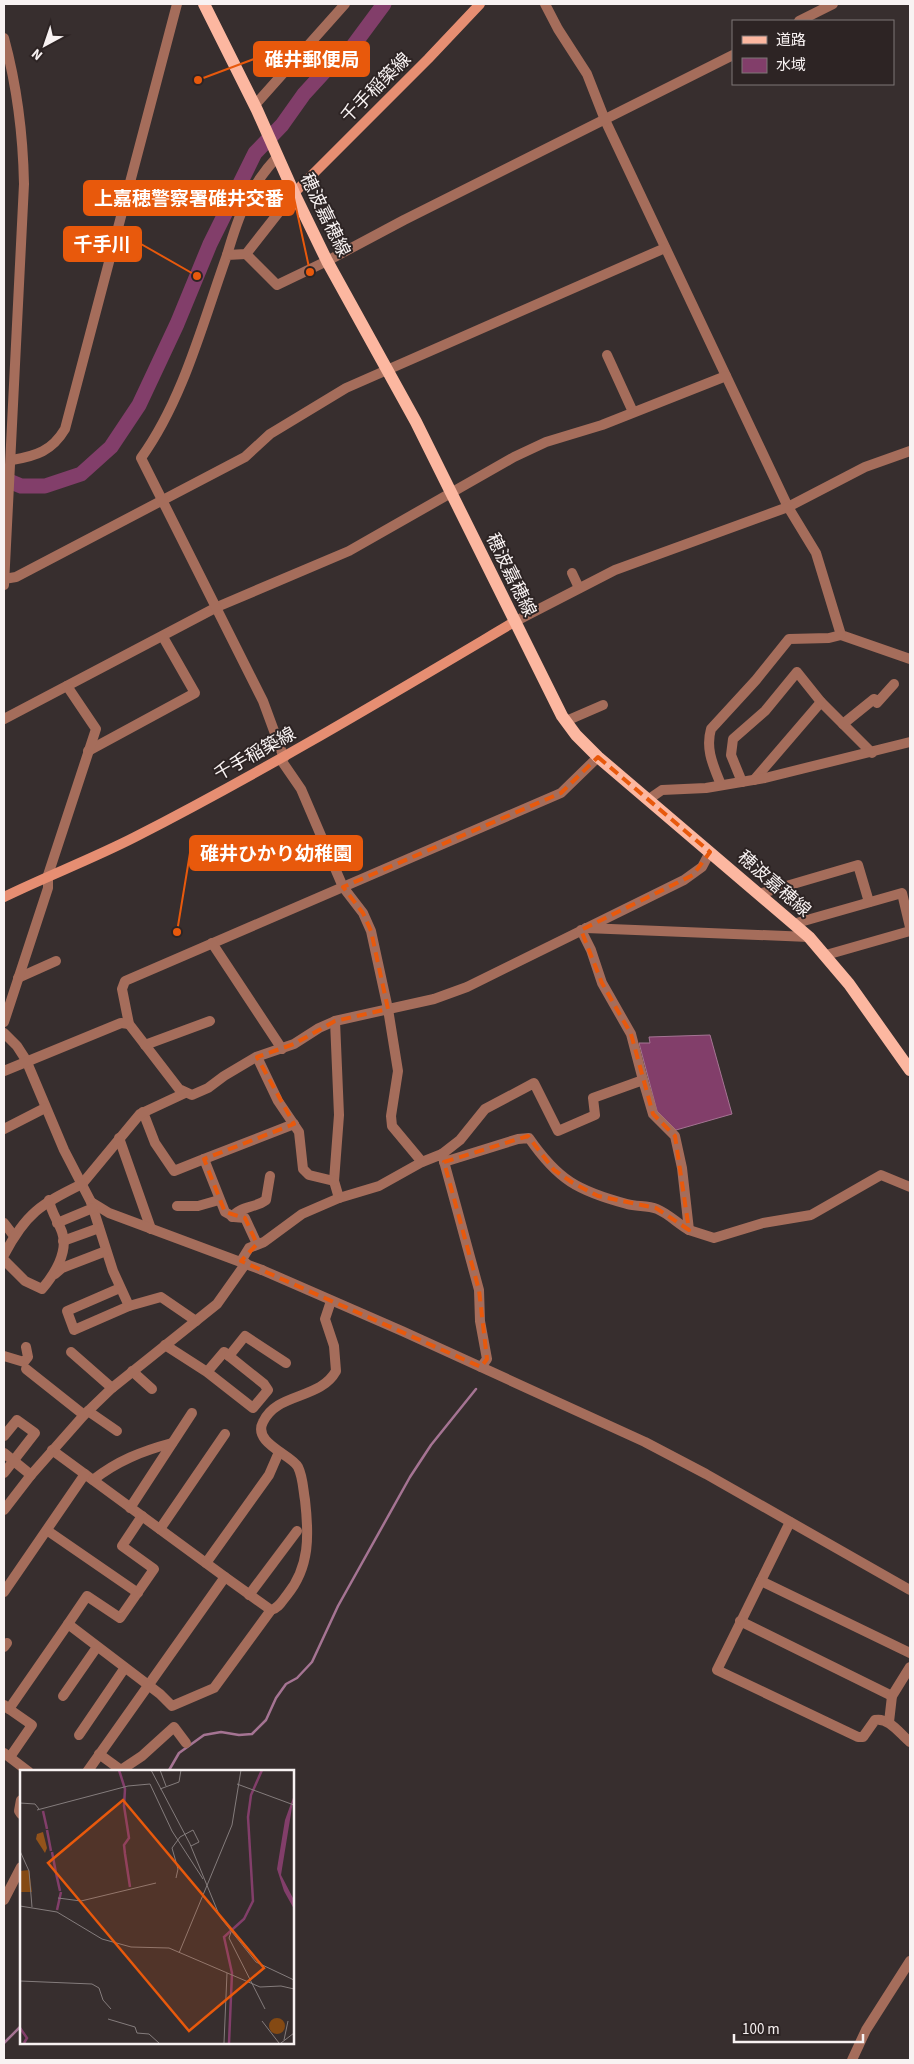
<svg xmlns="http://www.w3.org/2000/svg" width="914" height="2064" viewBox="0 0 914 2064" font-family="'Source Sans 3','Noto Sans JP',sans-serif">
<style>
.water{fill:#823e6a;stroke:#a57493}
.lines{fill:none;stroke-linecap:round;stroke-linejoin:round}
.stream{stroke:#a57493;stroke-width:2.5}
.river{stroke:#823e6a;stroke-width:15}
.minor{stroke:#a56d5b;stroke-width:10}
.tertiary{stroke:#a56d5b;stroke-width:10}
.secondary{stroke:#e68e72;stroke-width:10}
.primary{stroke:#fcb7a0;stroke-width:12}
.marked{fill:none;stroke:#e8590c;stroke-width:4;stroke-dasharray:10 6;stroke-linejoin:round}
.labels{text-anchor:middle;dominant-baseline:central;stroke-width:4;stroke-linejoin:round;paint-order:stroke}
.street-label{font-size:18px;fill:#f8f2f2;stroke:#2d2424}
.inset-river{fill:none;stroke:#823e6a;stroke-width:2.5}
.inset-road{fill:none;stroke:#847c7c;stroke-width:1}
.view{fill:#e8590c;fill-opacity:0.15;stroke:#e8590c;stroke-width:2.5}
.inset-edge{fill:none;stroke:#f8f2f2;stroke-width:2.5}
.leader{fill:none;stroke:#e8590c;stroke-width:2}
.callout-dot{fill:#e8590c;stroke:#2d2424;stroke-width:2}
.callout{fill:#e8590c;stroke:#e8590c;stroke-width:2}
.callout-label{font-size:19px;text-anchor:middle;font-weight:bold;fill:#fff}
</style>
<rect width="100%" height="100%" fill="#372e2e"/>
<polygon class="water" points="710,1035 732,1114 676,1130 657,1111 639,1043 650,1043 649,1037"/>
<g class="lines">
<g class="stream">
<polyline points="168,1772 179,1753 204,1735 221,1732 239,1735 252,1734 266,1720 276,1698 286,1684 297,1678 312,1662 338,1606 410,1477 431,1445 476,1389"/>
<polyline points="4,2043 21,2026"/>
</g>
<polyline class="river" points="4,479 21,486 45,486 81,474 111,447 139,405 177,324 210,244 255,153 282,125 304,94 326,70 350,50 384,4"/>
<g class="minor">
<polyline points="545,4 558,29 587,74 605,120 788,507 816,553 841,635 910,659"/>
<polyline points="799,21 833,4"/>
<polyline points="255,105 345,4"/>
<polyline points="246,254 277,285 327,261 404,220 733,55"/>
<path d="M 227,255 C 239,214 249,187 278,156"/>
<polyline points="607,355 633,412"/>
<polyline points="572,573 579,588"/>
<polyline points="4,579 16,577 245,457 270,434 346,388 665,248"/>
<polyline points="514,622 615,570 788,507 865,467 910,451"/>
<polyline points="4,719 217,607 349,551 514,457 546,442 602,425 726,376"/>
<polyline points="566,721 603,705"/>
<polyline points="843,724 874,699 877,703 894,684"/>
<polyline points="88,751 195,693 163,637"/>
<polyline points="598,757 561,793 125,981 122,989 129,1024 179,1089 192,1095 208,1088 224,1076 256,1057 294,1044 319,1028 335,1021 434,999 467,987 684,880 702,867 710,852"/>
<path d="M 284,758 L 263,701 L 141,458 C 183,400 203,322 227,255 L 246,254 L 294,193"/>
<polyline points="281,760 301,789 343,887 363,913 371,931 388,1009 398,1071 391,1116 392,1126 422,1162"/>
<polyline points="754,780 821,702 872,753"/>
<polyline points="742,782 731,755 733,739 765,711 797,672 821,702"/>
<path d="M 721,785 C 714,767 705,750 711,729 L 756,680 L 789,639 L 829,638 L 841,635"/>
<polyline points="649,799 662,790 706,788 765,778 910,742"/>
<polyline points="759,894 858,865 869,902"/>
<polyline points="793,924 902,893 910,927"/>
<polyline points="586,928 809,937"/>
<polyline points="581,930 591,950 602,983 631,1034 643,1080"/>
<polyline points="212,943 282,1049"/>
<polyline points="826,955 910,931"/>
<polyline points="18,978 56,961"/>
<polyline points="335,1021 339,1115 334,1181 339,1198"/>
<polyline points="4,1022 48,888 48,875 96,729 67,686"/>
<polyline points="4,1033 17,1046 26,1060 64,1150 91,1202 113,1271 129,1306"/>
<polyline points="145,1045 210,1021"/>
<polyline points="257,1057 278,1101 299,1132 303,1169 309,1175 334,1181"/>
<polyline points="4,1071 121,1023 129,1024"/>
<polyline points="143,1112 155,1143 174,1171 204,1159 225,1212 234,1217 245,1218 257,1244"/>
<polyline points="4,1129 45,1108"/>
<polyline points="119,1138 151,1229"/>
<path d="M 442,1154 L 460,1140 L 485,1109 L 534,1083 L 558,1131 L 595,1115 L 593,1098 L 643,1080 L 653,1114 L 675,1136 L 682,1168 L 689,1230 C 678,1224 669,1214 657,1209 C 647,1205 637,1207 627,1204 C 578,1191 558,1180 529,1138 L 518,1139 L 444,1162"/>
<polyline points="204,1159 294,1124"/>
<polyline points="82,1184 140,1114 185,1093"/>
<polyline points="91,1202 109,1213 262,1270"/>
<polyline points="177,1206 198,1206 219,1200"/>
<path d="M 232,1217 C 240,1206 256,1208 266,1200 L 270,1176"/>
<polyline points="4,1223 14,1236"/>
<polyline points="57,1223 93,1208"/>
<polyline points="689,1230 714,1238 763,1223 811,1215 881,1175 910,1187"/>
<polyline points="63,1241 99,1228"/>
<path d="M 4,1260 L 25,1281 L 42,1289 C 54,1275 69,1252 62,1232 C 58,1221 51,1212 49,1200"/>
<polyline points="241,1261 249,1248 264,1242 302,1214 339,1198 379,1186 422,1162 442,1154 479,1290 480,1321 487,1359 481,1367"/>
<polyline points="55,1274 62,1268 106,1251"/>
<polyline points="120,1288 67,1311 74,1330 129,1306 161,1297 196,1321"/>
<polyline points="165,1345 207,1372 253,1408 268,1390 264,1384 224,1352 207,1372"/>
<polyline points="71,1352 112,1388"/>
<polyline points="4,1356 24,1362 28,1357 26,1347"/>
<polyline points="229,1356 245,1336 286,1363"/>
<polyline points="26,1369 84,1415"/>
<polyline points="132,1371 152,1389"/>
<polyline points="88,1411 117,1431"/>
<polyline points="4,1436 17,1420 35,1433 4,1473"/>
<polyline points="52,1450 225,1577 87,1772"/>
<polyline points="4,1453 31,1475"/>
<path d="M 93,1480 C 117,1461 142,1451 172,1443"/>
<polyline points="130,1508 192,1413"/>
<polyline points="4,1510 31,1475 84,1415 112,1388 217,1304 246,1263"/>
<path d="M 790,1522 L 717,1670 L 858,1737 L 863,1737 L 875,1720 C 889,1717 900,1734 910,1742"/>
<polyline points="160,1529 225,1434"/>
<polyline points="48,1531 138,1593"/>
<polyline points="206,1563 269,1475 279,1452"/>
<path d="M 225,1577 L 271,1610 C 279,1608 282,1601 287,1595 C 310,1567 309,1535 305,1500 C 303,1489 303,1477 298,1467 C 292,1455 252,1443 263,1422 C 277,1392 320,1400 336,1371 L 334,1346 L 325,1319 L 331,1301"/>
<polyline points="761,1581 910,1653"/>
<polyline points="4,1592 85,1474"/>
<polyline points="249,1595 297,1531"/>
<polyline points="740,1621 892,1696"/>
<polyline points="68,1624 87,1596 120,1618 154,1569 122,1546 142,1516"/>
<polyline points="4,1647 7,1643"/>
<polyline points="63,1696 97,1647"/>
<polyline points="4,1705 9,1709 68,1624 160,1694 172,1706 214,1688 271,1610"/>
<polyline points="9,1709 32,1725 10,1757"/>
<polyline points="889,1722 892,1696 910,1667"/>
<polyline points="79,1735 124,1669"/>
<polyline points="4,1753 29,1772"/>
<polyline points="99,1754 121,1770 142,1756 174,1727 186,1743"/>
<polyline points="21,1800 19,1811 21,1814"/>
<polyline points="4,1900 21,1867"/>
<polyline points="852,2060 866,2030 910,1961"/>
</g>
<g class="tertiary">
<path d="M 4,38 C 17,86 23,133 24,184 L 4,585"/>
<path d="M 12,460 C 36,456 52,451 65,429 L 177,4"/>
<path d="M 4,1255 C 26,1213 41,1204 82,1184"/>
<polyline points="262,1270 402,1331 645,1442 706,1474 910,1590"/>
</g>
<g class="secondary">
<polyline points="294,193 428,59 480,4"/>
<path d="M 4,897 C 47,876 92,859 135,837 C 264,771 389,696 514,622"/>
</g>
<polyline class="primary" points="204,4 257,110 294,193 327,261 416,422 562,716 576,735 598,757 809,937 849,984 910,1070"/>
</g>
<path class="marked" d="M 598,757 L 710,852 L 693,875 L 581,930 L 602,983 L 631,1034 L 653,1114 L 675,1136 L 689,1230 L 656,1208 L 598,1196 L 573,1183 L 554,1170 L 528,1136 L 444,1162 L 479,1290 L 487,1359 L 481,1367 L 241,1261 L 257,1244 L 245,1218 L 225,1212 L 204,1159 L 294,1124 L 257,1057 L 294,1044 L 335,1021 L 388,1009 L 371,931 L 363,913 L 343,887 L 561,793 Z"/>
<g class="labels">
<g class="street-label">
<text transform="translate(376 88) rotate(-45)">千手稲築線</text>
<text transform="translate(325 215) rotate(64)">穂波嘉穂線</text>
<text transform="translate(511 575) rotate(64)">穂波嘉穂線</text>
<text transform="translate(255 754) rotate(-29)">千手稲築線</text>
<text transform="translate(774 884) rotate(41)">穂波嘉穂線</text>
</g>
</g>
<g transform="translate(20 1770)">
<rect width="274" height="274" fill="#372e2e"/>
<path d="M 9,100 L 12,122 L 0,122 L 0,101 ZM249 256a8 8 0 1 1 16 0a8 8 0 1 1-16 0Z" fill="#844913"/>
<path d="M 23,62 L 27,78 L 25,83 L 16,69 L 17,64 Z" fill="#93531a"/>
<path d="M 274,25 L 261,105 L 274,130 L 274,139 L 264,121 L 257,99 L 265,50 Z" fill="#823e6a"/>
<path class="inset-river" d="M 99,0 L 105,19 L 104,36 L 109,68 L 104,75 L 105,84 L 110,117M 23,41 L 27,59M 27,60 L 31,81M 32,82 L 36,103M 36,103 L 40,121M 37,140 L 41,122M 0,258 L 7,268 L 4,273M 209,273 L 212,203 L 204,167 L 224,149 L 233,131 L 228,47 L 231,25 L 242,0"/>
<path class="inset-road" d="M 131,0 L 170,74 L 200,147 L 236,192 L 274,210M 140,0 L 146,16M 217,14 L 274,35M 140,19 L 159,12 L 161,0M 0,33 L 15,34 L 19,39M 17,40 L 108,16 L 130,14 L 152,61 L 183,109M 0,81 L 9,101 L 12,137M 156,108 L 158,99 L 152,78 L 160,67 L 173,60 L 179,72 L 171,76M 38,128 L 61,131 L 136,113M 0,136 L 37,142 L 82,169 L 111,177 L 149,178 L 240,217 L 261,216 L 274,219M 211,162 L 209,168 L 245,239M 159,183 L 212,55 L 221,0M 0,211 L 72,214 L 79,218 L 83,230 L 91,239M 88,249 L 115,257 L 117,263 L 129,264 L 139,273M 242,251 L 259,273M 264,270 L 268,251M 204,273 L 207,203M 261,273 L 274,263"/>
<path class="view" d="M 103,30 L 244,198 L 169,261 L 28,93 Z"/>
<rect width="274" height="274" class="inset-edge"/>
</g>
<path class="leader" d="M198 80L254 59M310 272L294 198M197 276L141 244M177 932L190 853"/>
<g class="callout-dot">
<circle cx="198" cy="80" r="5"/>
<circle cx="310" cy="272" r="5"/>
<circle cx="197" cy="276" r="5"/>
<circle cx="177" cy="932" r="5"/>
</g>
<g class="callout">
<rect x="254" y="42" width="115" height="34" rx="5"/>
<rect x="84" y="181" width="210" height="34" rx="5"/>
<rect x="64" y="227" width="77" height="34" rx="5"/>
<rect x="190" y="836" width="172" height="34" rx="5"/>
</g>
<g class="callout-label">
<text x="312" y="66">碓井郵便局</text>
<text x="189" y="205">上嘉穂警察署碓井交番</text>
<text x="102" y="251">千手川</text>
<text x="276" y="860">碓井ひかり幼稚園</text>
</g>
<rect width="914" height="2064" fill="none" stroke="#f8f2f2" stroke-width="10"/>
<rect x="732" y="20" width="162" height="65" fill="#2d2424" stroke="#7e7676"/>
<rect x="742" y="36" width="25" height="8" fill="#fcb7a0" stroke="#7e7676"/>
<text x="776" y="45" font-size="15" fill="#f8f2f2">道路</text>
<rect x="742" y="58" width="25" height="15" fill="#823e6a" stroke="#7e7676"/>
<text x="776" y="70" font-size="15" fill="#f8f2f2">水域</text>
<g transform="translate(45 45) rotate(220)" stroke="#2d2424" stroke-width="4" paint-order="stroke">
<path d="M0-4L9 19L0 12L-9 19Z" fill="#f8f2f2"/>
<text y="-8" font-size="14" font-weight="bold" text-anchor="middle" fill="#f8f2f2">N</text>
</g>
<path d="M734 2034v8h129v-8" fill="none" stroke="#f8f2f2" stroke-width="2.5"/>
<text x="742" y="2034" font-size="15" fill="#f8f2f2" stroke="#2d2424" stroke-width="4" paint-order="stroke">100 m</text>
</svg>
